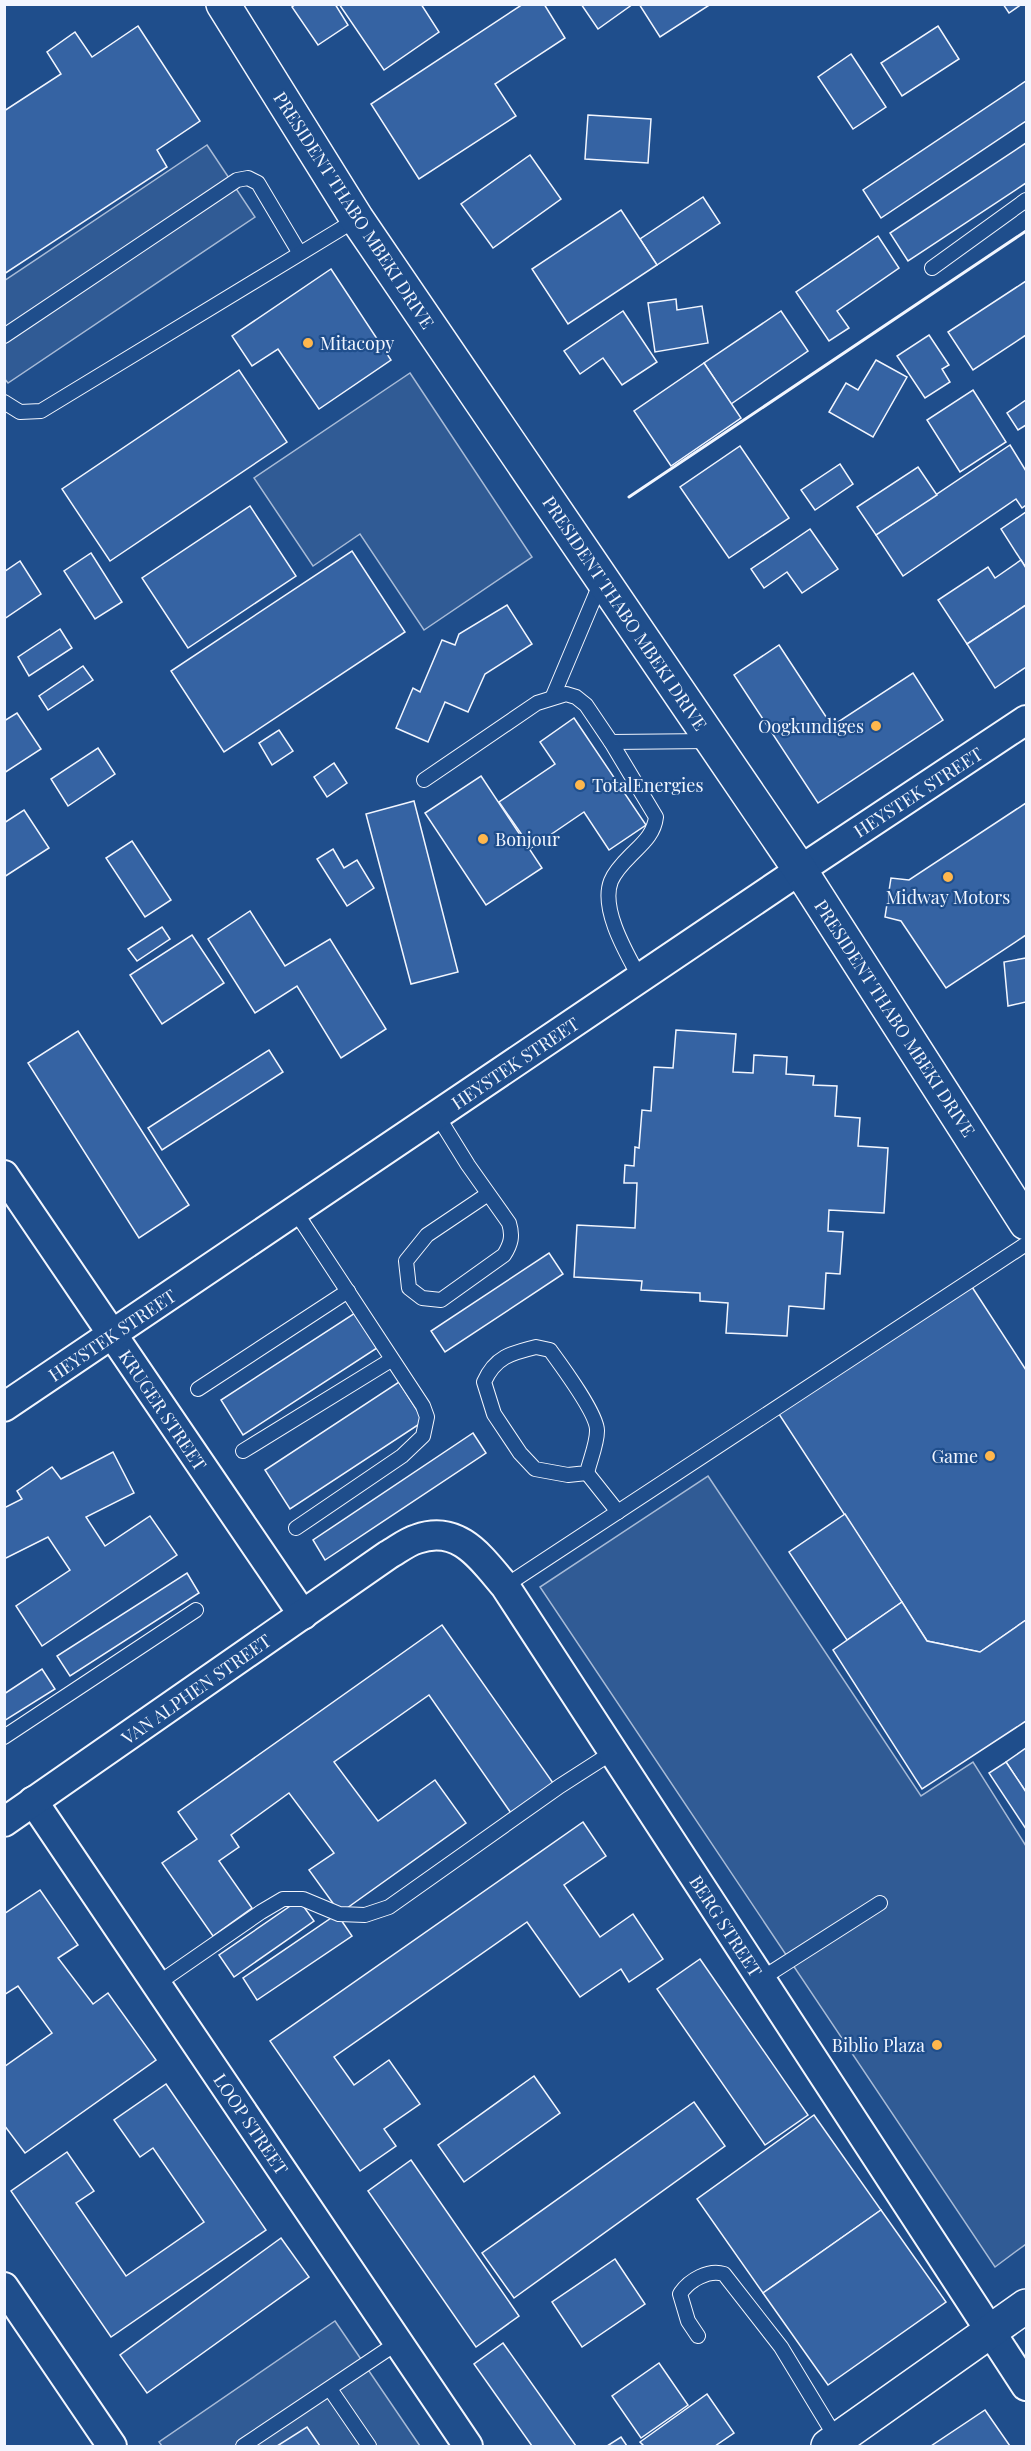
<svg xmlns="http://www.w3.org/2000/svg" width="1031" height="2451" viewBox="0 0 1031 2451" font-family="'Playfair Display',serif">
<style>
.parking{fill:#305b95;stroke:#a8bbd7;stroke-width:1.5}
.building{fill:#3563a3;stroke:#f2f6ff;stroke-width:1.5}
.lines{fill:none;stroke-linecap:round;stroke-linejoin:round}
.lane-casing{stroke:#f2f6ff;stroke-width:16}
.street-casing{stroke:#f2f6ff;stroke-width:32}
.secondary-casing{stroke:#f2f6ff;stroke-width:36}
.lane{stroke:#1f4e8c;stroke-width:14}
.street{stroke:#1f4e8c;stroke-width:28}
.secondary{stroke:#1f4e8c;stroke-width:33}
.wall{stroke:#f2f6ff;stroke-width:3}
.poi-dot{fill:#ffb74d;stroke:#1f4e8c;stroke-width:2}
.labels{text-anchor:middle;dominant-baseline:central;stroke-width:4.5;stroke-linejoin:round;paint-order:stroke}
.street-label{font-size:18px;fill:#f2f6ff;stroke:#1f4e8c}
.poi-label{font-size:18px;fill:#f2f6ff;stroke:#1f4e8c;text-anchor:start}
</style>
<rect width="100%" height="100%" fill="#1f4e8c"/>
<g class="parking">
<polygon points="207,145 255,217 8,383 4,378 4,281"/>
<polygon points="410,373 532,557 424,630 360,534 313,566 254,478"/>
<polygon points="708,1476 921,1796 973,1762 1026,1846 1026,2244 995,2267 540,1587"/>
<polygon points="335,2321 420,2446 162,2446 159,2442"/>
</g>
<g class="building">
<polygon points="296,4 335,4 348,25 318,45 292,7"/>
<polygon points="339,4 421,4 439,32 384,70"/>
<polygon points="523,4 544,4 565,38 495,84 516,116 419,179 371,104"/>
<polygon points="581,4 633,4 598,29"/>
<polygon points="639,4 711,4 660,37"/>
<polygon points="1003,4 1022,4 1009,13"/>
<polygon points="138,26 200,121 157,150 167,167 4,274 4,111 61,74 47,52 75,32 92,57"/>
<polygon points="938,26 959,59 902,96 881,63"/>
<polygon points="851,54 886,107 853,129 818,77"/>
<polygon points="1026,81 1026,121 881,218 863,190"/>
<polygon points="588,115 651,119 648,163 585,159"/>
<polygon points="1026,143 1026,183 908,261 890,233"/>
<polygon points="530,155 561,199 493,248 461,204"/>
<polygon points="703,197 720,223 657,265 640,239"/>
<polygon points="621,210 657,265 568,324 532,269"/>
<polygon points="878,236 899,268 837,311 849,328 829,341 796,292"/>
<polygon points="331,269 391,360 319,409 278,349 252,366 232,336"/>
<polygon points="1026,281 1026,335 973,370 948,332"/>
<polygon points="676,299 677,310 702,306 708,343 655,352 648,303"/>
<polygon points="623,311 657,362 622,385 603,358 580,374 564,351"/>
<polygon points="781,311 808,351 731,404 704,363"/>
<polygon points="929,335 949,365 942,369 950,382 925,398 897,356"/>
<polygon points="876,360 907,377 873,437 829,412 846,383 858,390"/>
<polygon points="704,363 741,418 671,466 634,411"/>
<polygon points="239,370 287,442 110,561 62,489"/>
<polygon points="973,390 1006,442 960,472 927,420"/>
<polygon points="1026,400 1026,425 1018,430 1007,413"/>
<polygon points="1010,445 1026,471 1026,505 1022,508 1016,499 903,576 876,535"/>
<polygon points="740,446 789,518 729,558 680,487"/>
<polygon points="840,464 853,484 815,510 801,490"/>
<polygon points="918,467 937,495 876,535 857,507"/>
<polygon points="250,506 296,576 188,648 142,578"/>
<polygon points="1026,512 1026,568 1001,529"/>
<polygon points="810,529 838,569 802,593 787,572 764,588 751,569"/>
<polygon points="352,551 405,632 224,752 171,671"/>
<polygon points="91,553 122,602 95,619 64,571"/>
<polygon points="1021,560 1026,568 1026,605 967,644 938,600 988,567 995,578"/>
<polygon points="20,561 41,594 4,619 4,572"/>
<polygon points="507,605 532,644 485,674 468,712 445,702 428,742 396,728 413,688 420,692 442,640 455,645 459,634"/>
<polygon points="1026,605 1026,667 995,688 967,644"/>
<polygon points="60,629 72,648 29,676 18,657"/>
<polygon points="779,645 832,726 913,673 943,720 818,803 734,675"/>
<polygon points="83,666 93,680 48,710 39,696"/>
<polygon points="17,713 41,749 4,773 4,721"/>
<polygon points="574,718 646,825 609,850 584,812 531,848 499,802 555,764 540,742"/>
<polygon points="279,730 293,751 272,765 259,743"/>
<polygon points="98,748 115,774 68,806 51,779"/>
<polygon points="334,763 347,783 327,797 314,777"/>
<polygon points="481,776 542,868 486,905 425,813"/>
<polygon points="414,801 458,972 411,984 366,814"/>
<polygon points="1026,803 1026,935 946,988 901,921 885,917 891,878 909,880"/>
<polygon points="24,810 49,848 4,877 4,823"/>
<polygon points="132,841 171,900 145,917 106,858"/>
<polygon points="333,849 344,868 357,860 374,888 347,906 317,859"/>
<polygon points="250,911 285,966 330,939 386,1029 341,1058 297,986 255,1013 208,939"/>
<polygon points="162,927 170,939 137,961 128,949"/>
<polygon points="192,935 224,983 162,1024 130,975"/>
<polygon points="1026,958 1026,1002 1008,1006 1004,962"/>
<polygon points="676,1030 736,1034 733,1072 753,1073 754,1055 787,1057 786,1074 814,1076 813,1085 837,1086 835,1116 860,1118 858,1146 888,1148 884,1213 829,1210 828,1231 843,1232 840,1274 826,1273 824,1309 789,1306 787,1336 726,1333 728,1303 700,1301 700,1293 641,1290 642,1281 574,1277 577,1225 635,1228 637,1183 624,1183 625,1165 634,1166 635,1147 639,1148 642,1110 651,1111 654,1067 673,1068"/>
<polygon points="78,1031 189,1205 139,1238 28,1063"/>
<polygon points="269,1050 283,1072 162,1150 148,1128"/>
<polygon points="549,1253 563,1274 445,1352 431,1331"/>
<polygon points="972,1287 1026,1370 1026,1620 980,1652 927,1641 777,1411"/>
<polygon points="355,1313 377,1348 243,1435 221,1400"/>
<polygon points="399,1382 424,1421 290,1509 265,1470"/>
<polygon points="473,1433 486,1453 325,1560 313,1540"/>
<polygon points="113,1452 134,1493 86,1517 105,1546 150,1516 177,1555 42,1646 16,1606 70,1570 48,1537 4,1559 4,1508 22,1499 17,1491 52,1467 61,1479"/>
<polygon points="845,1514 902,1602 847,1640 789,1552"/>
<polygon points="187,1573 199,1593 70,1676 57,1656"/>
<polygon points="902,1602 927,1641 980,1652 1026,1620 1026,1721 922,1789 833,1650"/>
<polygon points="442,1625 553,1783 511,1813 429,1695 334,1762 378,1821 435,1780 466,1823 340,1913 309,1870 334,1853 289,1793 231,1835 239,1847 219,1861 252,1908 213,1936 162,1863 197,1839 178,1812"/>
<polygon points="42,1669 55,1689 4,1721 4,1694"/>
<polygon points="1026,1748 1026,1792 1006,1762"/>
<polygon points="1006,1762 1026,1792 1026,1829 989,1773"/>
<polygon points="583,1822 606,1856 564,1885 600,1937 633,1914 663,1959 629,1982 621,1969 580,1997 527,1922 334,2057 354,2085 389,2060 420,2104 384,2129 396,2146 360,2171 270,2041"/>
<polygon points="40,1890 78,1945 58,1958 93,2004 108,1993 156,2060 25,2153 4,2125 4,2067 52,2033 18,1986 4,1995 4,1914"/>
<polygon points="299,1900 314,1921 234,1977 219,1955"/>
<polygon points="337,1914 352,1936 257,2000 243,1978"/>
<polygon points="700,1959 808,2115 765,2145 657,1989"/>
<polygon points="534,2076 560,2113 464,2182 438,2145"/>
<polygon points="166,2084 266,2230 111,2337 11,2191 67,2152 94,2191 76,2203 126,2276 204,2222 153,2148 140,2157 114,2120"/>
<polygon points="694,2102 725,2146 514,2298 482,2253"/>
<polygon points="814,2115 881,2210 763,2293 697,2199"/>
<polygon points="411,2160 519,2316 476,2347 368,2191"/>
<polygon points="881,2210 946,2302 828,2385 763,2293"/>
<polygon points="281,2238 309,2277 147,2393 120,2355"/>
<polygon points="615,2259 645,2304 582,2347 552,2302"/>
<polygon points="503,2343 576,2446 532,2446 474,2364"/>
<polygon points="659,2363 688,2405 641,2438 612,2396"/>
<polygon points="707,2394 734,2433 715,2446 644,2446 640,2442"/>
<polygon points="985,2410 1010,2446 931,2446"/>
<polygon points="307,2427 320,2446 277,2446"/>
<polygon points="621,2437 627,2446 607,2446"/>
</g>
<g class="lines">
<g class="lane-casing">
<g id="lane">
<polyline points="932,268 1026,200"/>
<polyline points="4,336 237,180 248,178 258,183 299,252"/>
<polyline points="4,402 20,412 41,411 357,219"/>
<polyline points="553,696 601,582"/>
<polyline points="611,742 710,741"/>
<path d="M 424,780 L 537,703 L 566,694 L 576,697 L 586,705 L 611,742 L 656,817 C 654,834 643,843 631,855 C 624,862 615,871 611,881 C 600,909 627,954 640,978"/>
<path d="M 437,1115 L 468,1165 L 509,1223 C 513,1236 511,1244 504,1255 L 441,1300 L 422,1298 L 409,1288 L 406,1261 L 427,1235 L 488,1194"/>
<polyline points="295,1211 423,1406 427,1417 423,1436 402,1456 296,1528"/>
<path d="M 536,1347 L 550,1350 C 561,1365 598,1415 597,1431 C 597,1444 590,1460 587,1473 L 568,1475 L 535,1469 L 520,1453 L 494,1414 L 484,1382 C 495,1357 511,1353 536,1347 Z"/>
<polyline points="198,1389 348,1291"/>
<polyline points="243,1451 391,1360"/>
<polyline points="587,1473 618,1512"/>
<polyline points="505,1586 1026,1244"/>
<polyline points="4,1737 196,1610"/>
<polyline points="761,1979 880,1903"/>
<polyline points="157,1984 261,1912 283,1899 303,1899 339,1914 365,1915 389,1907 560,1786 613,1752"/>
<path d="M 698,2336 L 688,2321 L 680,2294 C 689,2280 709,2269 724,2274 L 781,2347 L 838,2441"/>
<polyline points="330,2389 369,2446"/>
<polyline points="243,2446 397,2343"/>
</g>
</g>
<g class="street-casing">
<g id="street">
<polyline points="4,1175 303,1615"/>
<polyline points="4,1407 800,870 1026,720"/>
<polyline points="33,1801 468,2446"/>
<path d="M 4,1822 L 388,1555 C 397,1550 407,1542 417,1539 C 459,1524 481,1558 505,1586 L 1026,2386"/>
<polyline points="4,2287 112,2446"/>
</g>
</g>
<g class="secondary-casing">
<g id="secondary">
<polyline points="223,4 357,219 800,870 1026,1223"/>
<polyline points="828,2446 1026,2306"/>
</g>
</g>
<use href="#lane" class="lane"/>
<use href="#street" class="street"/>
<use href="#secondary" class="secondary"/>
<polyline class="wall" points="629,497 1026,231"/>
</g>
<g class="poi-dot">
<circle cx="308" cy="343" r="6"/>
<circle cx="876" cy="726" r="6"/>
<circle cx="580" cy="785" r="6"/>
<circle cx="483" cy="839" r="6"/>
<circle cx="948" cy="877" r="6"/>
<circle cx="990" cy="1456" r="6"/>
<circle cx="937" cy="2045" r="6"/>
</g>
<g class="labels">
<g class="street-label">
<text transform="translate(354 210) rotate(57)">PRESIDENT THABO MBEKI DRIVE</text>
<text transform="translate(625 613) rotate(56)">PRESIDENT THABO MBEKI DRIVE</text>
<text transform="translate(918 792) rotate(-33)">HEYSTEK STREET</text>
<text transform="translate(895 1018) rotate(57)">PRESIDENT THABO MBEKI DRIVE</text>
<text transform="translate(515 1063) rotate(-34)">HEYSTEK STREET</text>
<text transform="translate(112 1335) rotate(-34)">HEYSTEK STREET</text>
<text transform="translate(163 1410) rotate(56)">KRUGER STREET</text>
<text transform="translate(196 1689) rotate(-35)">VAN ALPHEN STREET</text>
<text transform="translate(726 1926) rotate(57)">BERG STREET</text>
<text transform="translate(251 2124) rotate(56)">LOOP STREET</text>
</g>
<g class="poi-label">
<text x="320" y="343">Mitacopy</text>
<text x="864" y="726" text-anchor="end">Oogkundiges</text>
<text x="592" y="785">TotalEnergies</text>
<text x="495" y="839">Bonjour</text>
<text x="948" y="897" text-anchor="middle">Midway Motors</text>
<text x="978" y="1456" text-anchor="end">Game</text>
<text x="925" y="2045" text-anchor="end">Biblio Plaza</text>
</g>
</g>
<rect width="1031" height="2451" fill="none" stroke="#f2f6ff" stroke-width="12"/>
</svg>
